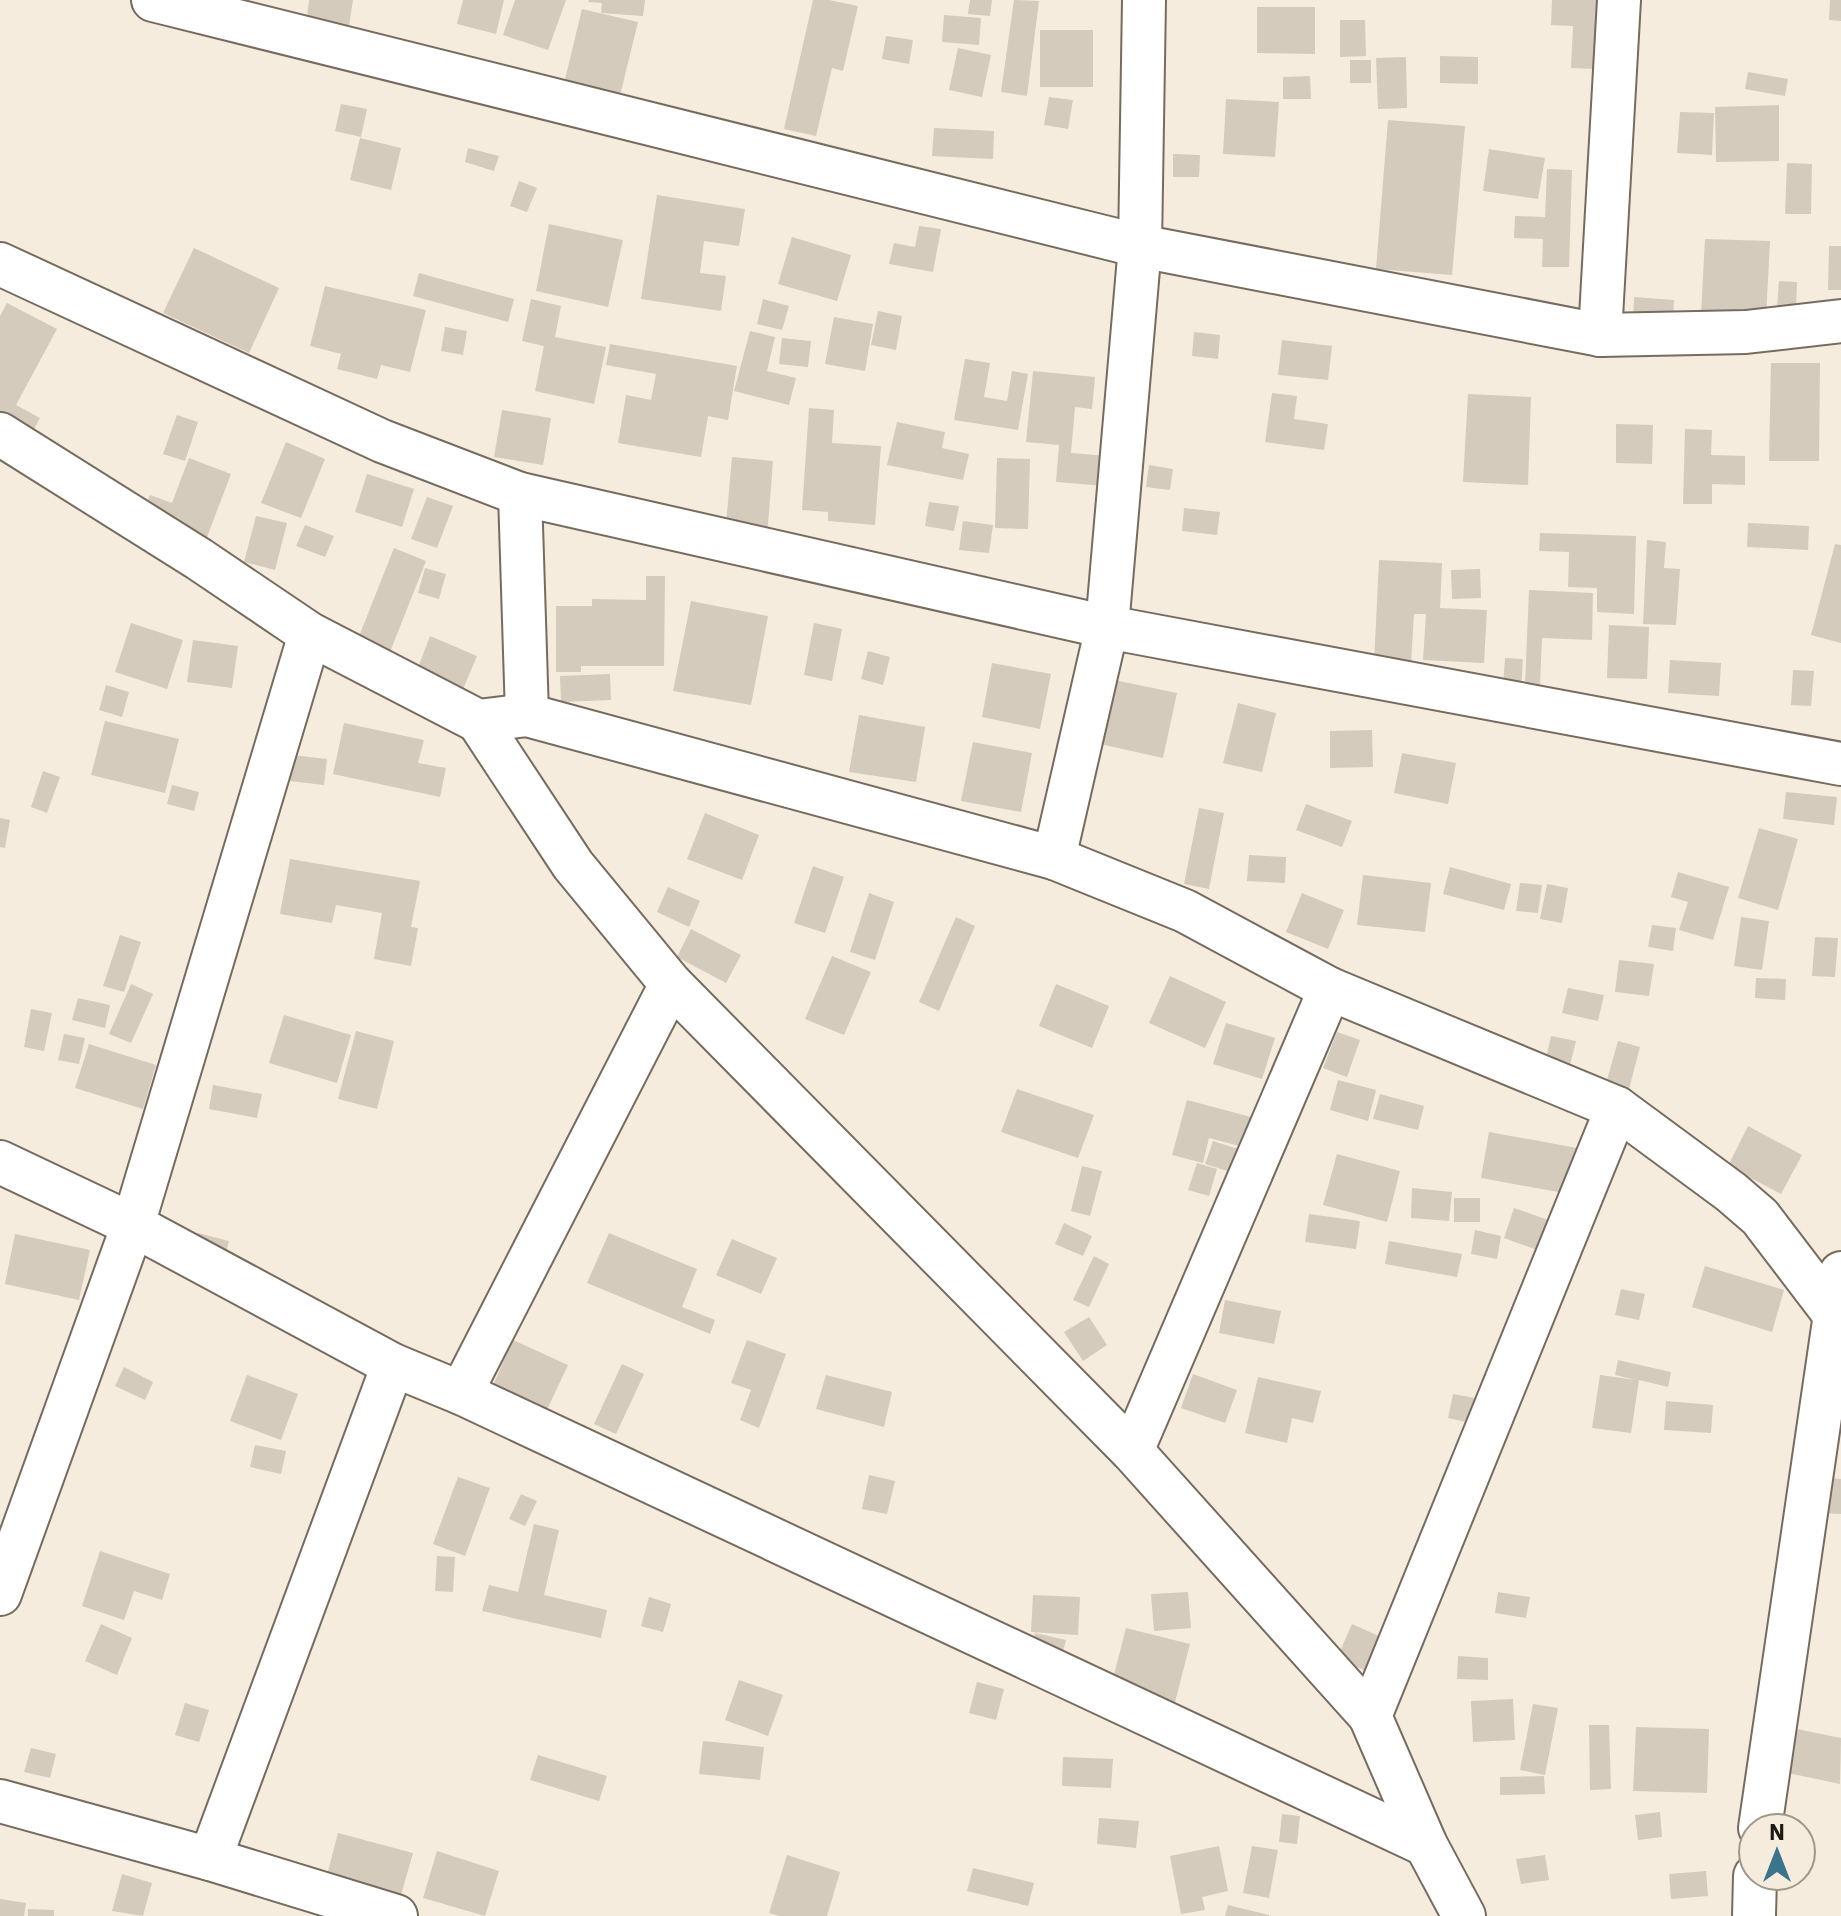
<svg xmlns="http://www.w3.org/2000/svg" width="1841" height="1916" viewBox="0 0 1841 1916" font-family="'IBM Plex Sans',sans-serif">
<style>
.building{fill:#d5cbbc}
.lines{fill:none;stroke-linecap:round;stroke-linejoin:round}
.street-casing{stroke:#756c5f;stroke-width:46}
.street{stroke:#fff;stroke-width:42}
</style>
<rect width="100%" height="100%" fill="#f6ecdd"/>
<g class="building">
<polygon points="309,0 353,0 348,32 306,26"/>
<polygon points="463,0 504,0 496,34 457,24"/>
<polygon points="515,0 566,0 548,50 503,35"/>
<polygon points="589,0 645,0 643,16 601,13 602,3 588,2"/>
<polygon points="813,0 829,0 858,6 843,71 832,68 816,136 784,129"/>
<polygon points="970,0 992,0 990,16 968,14"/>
<polygon points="1014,0 1039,1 1027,96 1001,92"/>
<polygon points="1552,0 1600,0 1597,69 1571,68 1573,26 1551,25"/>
<polygon points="1830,0 1841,0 1841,21 1829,20"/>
<polygon points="1257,7 1315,7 1315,54 1257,53"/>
<polygon points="582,9 638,22 616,112 560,100"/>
<polygon points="944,15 981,18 979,45 942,42"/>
<polygon points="1340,20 1365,20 1366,56 1340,57"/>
<rect x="1040" y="30" width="53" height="57"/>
<polygon points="886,36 913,40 909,64 882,59"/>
<polygon points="958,48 991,55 982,97 949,90"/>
<polygon points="1440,56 1478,57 1478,84 1440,83"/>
<polygon points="1406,57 1407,108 1378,109 1376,58"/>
<rect x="1350" y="60" width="21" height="23"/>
<polygon points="1748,72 1788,79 1785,96 1745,89"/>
<polygon points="1310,76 1311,99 1283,99 1283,77"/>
<polygon points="1049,97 1073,100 1068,129 1044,125"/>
<polygon points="1226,99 1279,102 1275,157 1223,154"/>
<polygon points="341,104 367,109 361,137 335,131"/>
<polygon points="1779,105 1779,161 1716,162 1715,107"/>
<polygon points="1680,112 1714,113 1712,155 1677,153"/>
<polygon points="1388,120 1465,126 1452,275 1376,269"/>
<polygon points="934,128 994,131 993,159 932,156"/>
<polygon points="360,138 401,148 391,190 350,180"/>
<polygon points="468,148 499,156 494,171 465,162"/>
<polygon points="1489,149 1545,158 1538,199 1483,191"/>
<polygon points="1173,154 1200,155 1199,177 1173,177"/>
<polygon points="1787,163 1812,164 1811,214 1785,214"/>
<polygon points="1547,169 1572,170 1569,267 1542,267 1543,239 1514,238 1515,216 1545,217"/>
<polygon points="519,181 537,188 527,212 510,206"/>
<polygon points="657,195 745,209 739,246 704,241 700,273 726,276 721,311 641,299"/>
<polygon points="549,224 623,240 608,307 536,291"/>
<polygon points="919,226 941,229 933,272 889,264 894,243 915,247"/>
<polygon points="792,237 851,255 837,301 778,284"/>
<polygon points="1705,239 1770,241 1766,318 1701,315"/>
<polygon points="1829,246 1841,246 1841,290 1828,290"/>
<polygon points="194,248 279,288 249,353 163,313"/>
<polygon points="419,273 514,299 508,322 413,296"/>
<polygon points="1779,281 1797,282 1796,309 1777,308"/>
<polygon points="325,286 426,310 410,372 381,365 377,379 337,369 341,354 310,346"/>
<polygon points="1634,297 1674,300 1673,319 1633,317"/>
<polygon points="531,299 561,306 555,337 606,347 594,404 535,391 544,346 522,341"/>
<polygon points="763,299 789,306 782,330 757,324"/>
<polygon points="7,303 57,329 16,405 40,418 27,442 0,428 0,316"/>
<polygon points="878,311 902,316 896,350 871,345"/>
<polygon points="834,317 873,324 865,371 825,364"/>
<polygon points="445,327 467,331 463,355 441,351"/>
<polygon points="750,331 775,337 767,371 796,378 789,405 734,391"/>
<polygon points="1194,332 1220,335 1218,359 1192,356"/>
<polygon points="782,338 811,341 808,367 779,364"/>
<polygon points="1282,340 1332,346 1328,380 1278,375"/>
<polygon points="610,344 737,366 728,420 708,416 701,457 618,443 626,395 651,400 656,374 606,365"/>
<polygon points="965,359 990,363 984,397 1007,401 1012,371 1028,374 1018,430 954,420"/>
<polygon points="1771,363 1820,363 1819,461 1769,461"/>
<polygon points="1033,371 1095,377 1092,409 1075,407 1071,453 1108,456 1105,486 1056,482 1059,445 1026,442"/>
<polygon points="1272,393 1297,396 1294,419 1328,424 1324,450 1265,442"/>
<polygon points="1468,394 1531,397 1528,485 1463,482"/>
<polygon points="809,408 834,410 832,443 881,446 875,525 828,521 828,512 802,510"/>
<polygon points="502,410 551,418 543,465 494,457"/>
<polygon points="177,415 198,422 185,461 163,454"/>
<polygon points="897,422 945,432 942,448 969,454 963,480 887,465"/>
<polygon points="1616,424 1653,425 1652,464 1616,463"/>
<polygon points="1685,429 1712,430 1711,455 1745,456 1745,485 1712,484 1712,504 1683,504"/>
<polygon points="286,442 325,459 301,518 261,503"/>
<polygon points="732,457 773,461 767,538 725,535"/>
<polygon points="189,458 231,474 204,545 140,521 150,495 172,503"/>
<polygon points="997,458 1030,459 1028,529 995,528"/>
<polygon points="1149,465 1173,469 1170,490 1146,487"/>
<polygon points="367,474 414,489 402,527 355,512"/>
<polygon points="427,497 453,506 437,548 411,539"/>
<polygon points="929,502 959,506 954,531 925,526"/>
<polygon points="1184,508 1220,512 1217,535 1182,531"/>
<polygon points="256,516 287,523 275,570 244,562"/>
<polygon points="963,521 993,525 989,553 959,550"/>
<polygon points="1748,523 1809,526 1808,550 1747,547"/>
<polygon points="305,525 334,536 325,557 296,546"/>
<polygon points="1540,533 1636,536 1634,614 1597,612 1597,588 1568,587 1569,552 1539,551"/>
<polygon points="1647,540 1666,542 1664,568 1680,569 1676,625 1643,624"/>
<polygon points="1835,544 1841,545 1841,643 1811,635"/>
<polygon points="394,548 426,561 388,657 356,644"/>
<polygon points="1379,560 1442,563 1440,608 1487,610 1484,663 1423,660 1426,614 1414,614 1411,664 1374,663"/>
<polygon points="425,568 446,574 439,599 418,593"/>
<polygon points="1480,569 1481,598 1452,599 1451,570"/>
<polygon points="646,576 665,576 664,666 581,666 581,672 556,672 556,606 592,606 592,599 646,600"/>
<polygon points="1529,590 1593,593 1592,640 1542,638 1540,686 1525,685"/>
<polygon points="691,601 768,616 751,705 673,691"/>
<polygon points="131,623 183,640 167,689 115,672"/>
<polygon points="814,623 842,629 832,681 804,675"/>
<polygon points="1609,625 1649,627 1647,679 1607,678"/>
<polygon points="430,636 477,656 463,689 417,670"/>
<polygon points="193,640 238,646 232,688 187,682"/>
<polygon points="868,651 890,657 883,685 861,679"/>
<polygon points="1505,658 1523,659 1521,689 1503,688"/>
<polygon points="1670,660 1721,663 1719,696 1668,693"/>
<polygon points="992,663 1051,674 1040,729 982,717"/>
<polygon points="1793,670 1814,671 1811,706 1791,705"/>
<polygon points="610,674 611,700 561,702 560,676"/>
<polygon points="1114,680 1177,693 1163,758 1100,744"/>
<polygon points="106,685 129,692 122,717 99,710"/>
<polygon points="1238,703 1276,713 1262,772 1223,763"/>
<polygon points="859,715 925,727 916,782 849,772"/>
<polygon points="105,721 179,739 165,793 91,775"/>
<polygon points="344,723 424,740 418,763 446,768 440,797 333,774"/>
<polygon points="1372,730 1373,767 1330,768 1330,731"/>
<polygon points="973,742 1032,753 1021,812 961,801"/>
<polygon points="1402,753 1456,763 1448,804 1394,793"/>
<polygon points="292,755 327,759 324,785 289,781"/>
<polygon points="43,771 60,777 47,813 31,807"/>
<polygon points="172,785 199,792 194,811 167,804"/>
<polygon points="1786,792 1837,797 1834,825 1783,819"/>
<polygon points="1306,804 1352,821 1342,847 1296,830"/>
<polygon points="1199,808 1224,813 1209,889 1184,884"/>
<polygon points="705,813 759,835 742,880 687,859"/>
<polygon points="0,818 10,820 5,848 0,847"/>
<polygon points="1759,828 1798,839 1778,910 1738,898"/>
<polygon points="1249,855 1286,857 1285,883 1247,881"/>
<polygon points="290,859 420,881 411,927 418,928 411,966 374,959 382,913 336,905 332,923 280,914"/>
<polygon points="813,866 844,877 825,933 794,923"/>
<polygon points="1450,867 1511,884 1504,910 1443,894"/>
<polygon points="1678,872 1729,887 1713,940 1679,930 1688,902 1671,897"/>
<polygon points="1363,875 1431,883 1425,932 1357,925"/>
<polygon points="1520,883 1542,885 1538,913 1516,911"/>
<polygon points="1547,884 1568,888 1562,923 1540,919"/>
<polygon points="668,887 700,901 689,927 657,912"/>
<polygon points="869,893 894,902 875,960 850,952"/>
<polygon points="1302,893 1344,910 1328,949 1286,932"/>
<polygon points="956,917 975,926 939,1011 919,1002"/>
<polygon points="1741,917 1769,921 1762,970 1734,966"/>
<polygon points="1652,925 1676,928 1673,951 1648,947"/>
<polygon points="691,929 741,955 726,983 677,957"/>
<polygon points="120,935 141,942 124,992 103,986"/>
<polygon points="1815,937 1838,938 1835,977 1812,976"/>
<polygon points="832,956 871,972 844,1035 805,1019"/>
<polygon points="1619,960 1654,964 1649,996 1615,992"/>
<polygon points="1170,976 1226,1002 1205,1048 1149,1023"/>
<polygon points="1756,978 1786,979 1785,1000 1755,998"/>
<polygon points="131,984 153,994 131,1043 109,1034"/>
<polygon points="1056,984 1109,1006 1092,1048 1039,1026"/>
<polygon points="1568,988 1604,995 1598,1021 1562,1013"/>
<polygon points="78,998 110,1005 105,1028 72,1020"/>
<polygon points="31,1009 52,1013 44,1051 24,1047"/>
<polygon points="284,1015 351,1035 337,1083 269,1063"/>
<polygon points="1226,1023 1275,1038 1262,1079 1213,1064"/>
<polygon points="356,1031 394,1041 377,1109 338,1099"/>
<polygon points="1337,1032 1360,1040 1347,1077 1323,1068"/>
<polygon points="64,1034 85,1038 79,1064 58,1060"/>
<polygon points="1551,1036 1576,1041 1569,1069 1545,1063"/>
<polygon points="1618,1041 1640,1047 1628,1093 1605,1087"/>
<polygon points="89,1044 156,1065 143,1109 75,1088"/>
<polygon points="1338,1080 1376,1090 1368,1121 1330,1110"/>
<polygon points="213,1085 262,1094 257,1118 209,1109"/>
<polygon points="1017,1089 1094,1115 1078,1158 1001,1132"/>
<polygon points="1380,1094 1424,1106 1418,1130 1373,1119"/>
<polygon points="1187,1100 1251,1117 1243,1147 1209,1138 1203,1163 1172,1155"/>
<polygon points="1748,1126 1802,1155 1781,1194 1728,1166"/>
<polygon points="1489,1132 1577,1148 1569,1194 1481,1178"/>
<polygon points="1213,1141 1238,1149 1231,1172 1205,1164"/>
<polygon points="1337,1154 1400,1171 1387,1222 1323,1205"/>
<polygon points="1197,1163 1217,1169 1209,1196 1188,1190"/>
<polygon points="1082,1166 1102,1171 1090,1216 1071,1211"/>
<polygon points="1412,1188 1452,1192 1449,1221 1411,1218"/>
<rect x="1454" y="1198" width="26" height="24"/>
<polygon points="1514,1208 1554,1222 1543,1252 1504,1238"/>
<polygon points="1309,1214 1360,1221 1356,1249 1305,1242"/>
<polygon points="1064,1223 1092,1236 1083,1256 1055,1244"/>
<polygon points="1475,1230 1501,1236 1497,1259 1471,1254"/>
<polygon points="198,1233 229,1241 222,1269 191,1262"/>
<polygon points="609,1233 697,1269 682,1307 715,1320 710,1334 587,1283"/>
<polygon points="15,1234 90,1250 79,1300 5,1284"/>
<polygon points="732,1239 777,1258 761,1294 716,1275"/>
<polygon points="1389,1241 1462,1254 1457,1277 1385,1264"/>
<polygon points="1094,1256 1109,1264 1089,1307 1073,1300"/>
<polygon points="1705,1266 1784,1290 1772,1332 1692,1307"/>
<polygon points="1621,1289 1645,1294 1639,1320 1615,1315"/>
<polygon points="1225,1300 1281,1311 1274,1344 1219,1333"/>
<polygon points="1089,1317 1107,1345 1083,1361 1064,1332"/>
<polygon points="513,1340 568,1365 544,1416 490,1392"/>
<polygon points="747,1340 786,1354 759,1428 740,1420 751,1390 731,1383"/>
<polygon points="1618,1360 1671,1372 1668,1387 1639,1380 1631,1433 1592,1428 1600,1375 1636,1380 1615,1375"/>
<polygon points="622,1364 644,1374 616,1434 594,1424"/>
<polygon points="124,1367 153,1382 145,1400 115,1386"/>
<polygon points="1193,1374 1237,1390 1225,1423 1181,1408"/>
<polygon points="247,1375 298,1394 281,1440 230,1421"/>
<polygon points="826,1375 892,1392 884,1427 816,1409"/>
<polygon points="1258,1377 1321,1391 1313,1423 1292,1418 1287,1443 1245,1433"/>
<polygon points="1453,1394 1480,1399 1475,1424 1448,1418"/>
<polygon points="1666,1401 1713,1405 1711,1433 1664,1430"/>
<polygon points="255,1445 286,1451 281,1474 250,1467"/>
<polygon points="869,1475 895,1481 887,1514 862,1509"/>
<polygon points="458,1477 490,1488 465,1556 433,1544"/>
<polygon points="1822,1477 1841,1479 1841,1514 1819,1513"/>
<polygon points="521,1494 537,1501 525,1526 509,1519"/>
<polygon points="534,1524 559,1530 544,1595 607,1610 601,1638 482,1611 489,1585 518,1592"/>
<polygon points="100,1551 170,1574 162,1600 134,1591 124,1620 82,1606"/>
<polygon points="437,1556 455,1557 453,1592 435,1591"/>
<polygon points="1188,1592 1191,1628 1154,1631 1151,1594"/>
<polygon points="1498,1592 1530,1597 1526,1618 1495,1613"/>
<polygon points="1033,1595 1080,1597 1078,1635 1031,1632"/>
<polygon points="649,1597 671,1604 663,1632 641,1626"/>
<polygon points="101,1624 132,1638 117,1675 85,1661"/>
<polygon points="1352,1624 1381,1637 1366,1671 1337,1658"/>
<polygon points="1126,1628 1190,1644 1174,1706 1110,1690"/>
<polygon points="1035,1633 1066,1640 1060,1663 1029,1656"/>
<polygon points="1458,1656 1488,1658 1488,1680 1457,1679"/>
<polygon points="739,1680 783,1695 768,1736 725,1720"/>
<polygon points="977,1682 1004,1689 996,1720 969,1713"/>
<polygon points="1513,1699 1515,1740 1473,1742 1471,1701"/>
<polygon points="185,1703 209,1710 199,1742 175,1735"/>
<polygon points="1533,1704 1558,1708 1545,1775 1520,1770"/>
<polygon points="1589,1725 1609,1725 1611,1789 1590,1790"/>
<polygon points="1636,1727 1709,1729 1707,1793 1633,1791"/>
<polygon points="1797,1729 1841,1738 1840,1784 1788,1773"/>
<polygon points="703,1741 764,1747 760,1780 699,1774"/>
<polygon points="31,1748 56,1754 50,1778 24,1772"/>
<polygon points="538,1755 607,1776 599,1801 530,1780"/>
<polygon points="1063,1757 1113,1759 1111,1788 1062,1786"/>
<polygon points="1544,1776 1545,1794 1500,1795 1500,1777"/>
<polygon points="1660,1812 1662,1837 1638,1840 1635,1815"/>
<polygon points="1282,1814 1300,1816 1297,1844 1279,1842"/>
<polygon points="1099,1818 1139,1821 1136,1848 1097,1844"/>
<polygon points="338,1833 413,1853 401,1895 327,1875"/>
<polygon points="1219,1846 1228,1891 1202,1897 1205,1910 1181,1914 1170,1856"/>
<polygon points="1252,1846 1278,1850 1269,1898 1243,1893"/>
<polygon points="437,1851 499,1871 485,1916 423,1898"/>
<polygon points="787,1855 840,1872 827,1916 779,1916 769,1913"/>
<polygon points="1545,1855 1549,1880 1521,1884 1516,1859"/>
<polygon points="973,1868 1034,1883 1028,1906 967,1891"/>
<polygon points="1706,1871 1708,1896 1671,1899 1669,1874"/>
<polygon points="122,1874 152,1883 143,1916 112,1911"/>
<polygon points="0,1899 26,1903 24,1916 0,1916"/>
<polygon points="1228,1905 1269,1915 1269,1916 1225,1916"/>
<polygon points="28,1909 54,1910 54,1916 28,1916"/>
</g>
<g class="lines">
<g class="street-casing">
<g id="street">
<polyline points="153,0 1140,246 1600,335 1746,332 1841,321"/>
<polyline points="0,264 382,441 520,494 1107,627 1841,764"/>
<polyline points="1600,335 1619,0"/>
<polyline points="0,434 199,559 310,634 478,721 527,715 1054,858 1185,911 1330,989 1617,1108 1731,1192 1760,1217 1834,1314 1841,1318"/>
<polyline points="520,494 527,715"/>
<polyline points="478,721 573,865 671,984 1132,1451 1370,1716 1426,1845 1464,1916"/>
<polyline points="1054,858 1107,627 1140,246 1144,0"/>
<polyline points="0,1162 133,1225 393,1365 461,1393 1426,1845"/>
<polyline points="461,1393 671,984"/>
<polyline points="1132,1451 1330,989"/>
<polyline points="0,1594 133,1225 310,634"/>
<polyline points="1370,1716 1617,1108"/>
<polyline points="0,1801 210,1859 396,1916"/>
<polyline points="1760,1828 1841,1273"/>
<polyline points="210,1859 393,1365"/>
<polyline points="1754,1916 1755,1876"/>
</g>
</g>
<use href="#street" class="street"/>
</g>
<g transform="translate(1777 1852)"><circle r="38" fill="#f6ecdd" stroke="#9f978c" stroke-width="2"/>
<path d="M0-6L14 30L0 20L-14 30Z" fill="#3a748d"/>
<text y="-12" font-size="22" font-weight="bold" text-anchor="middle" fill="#1c1813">N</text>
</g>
</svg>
